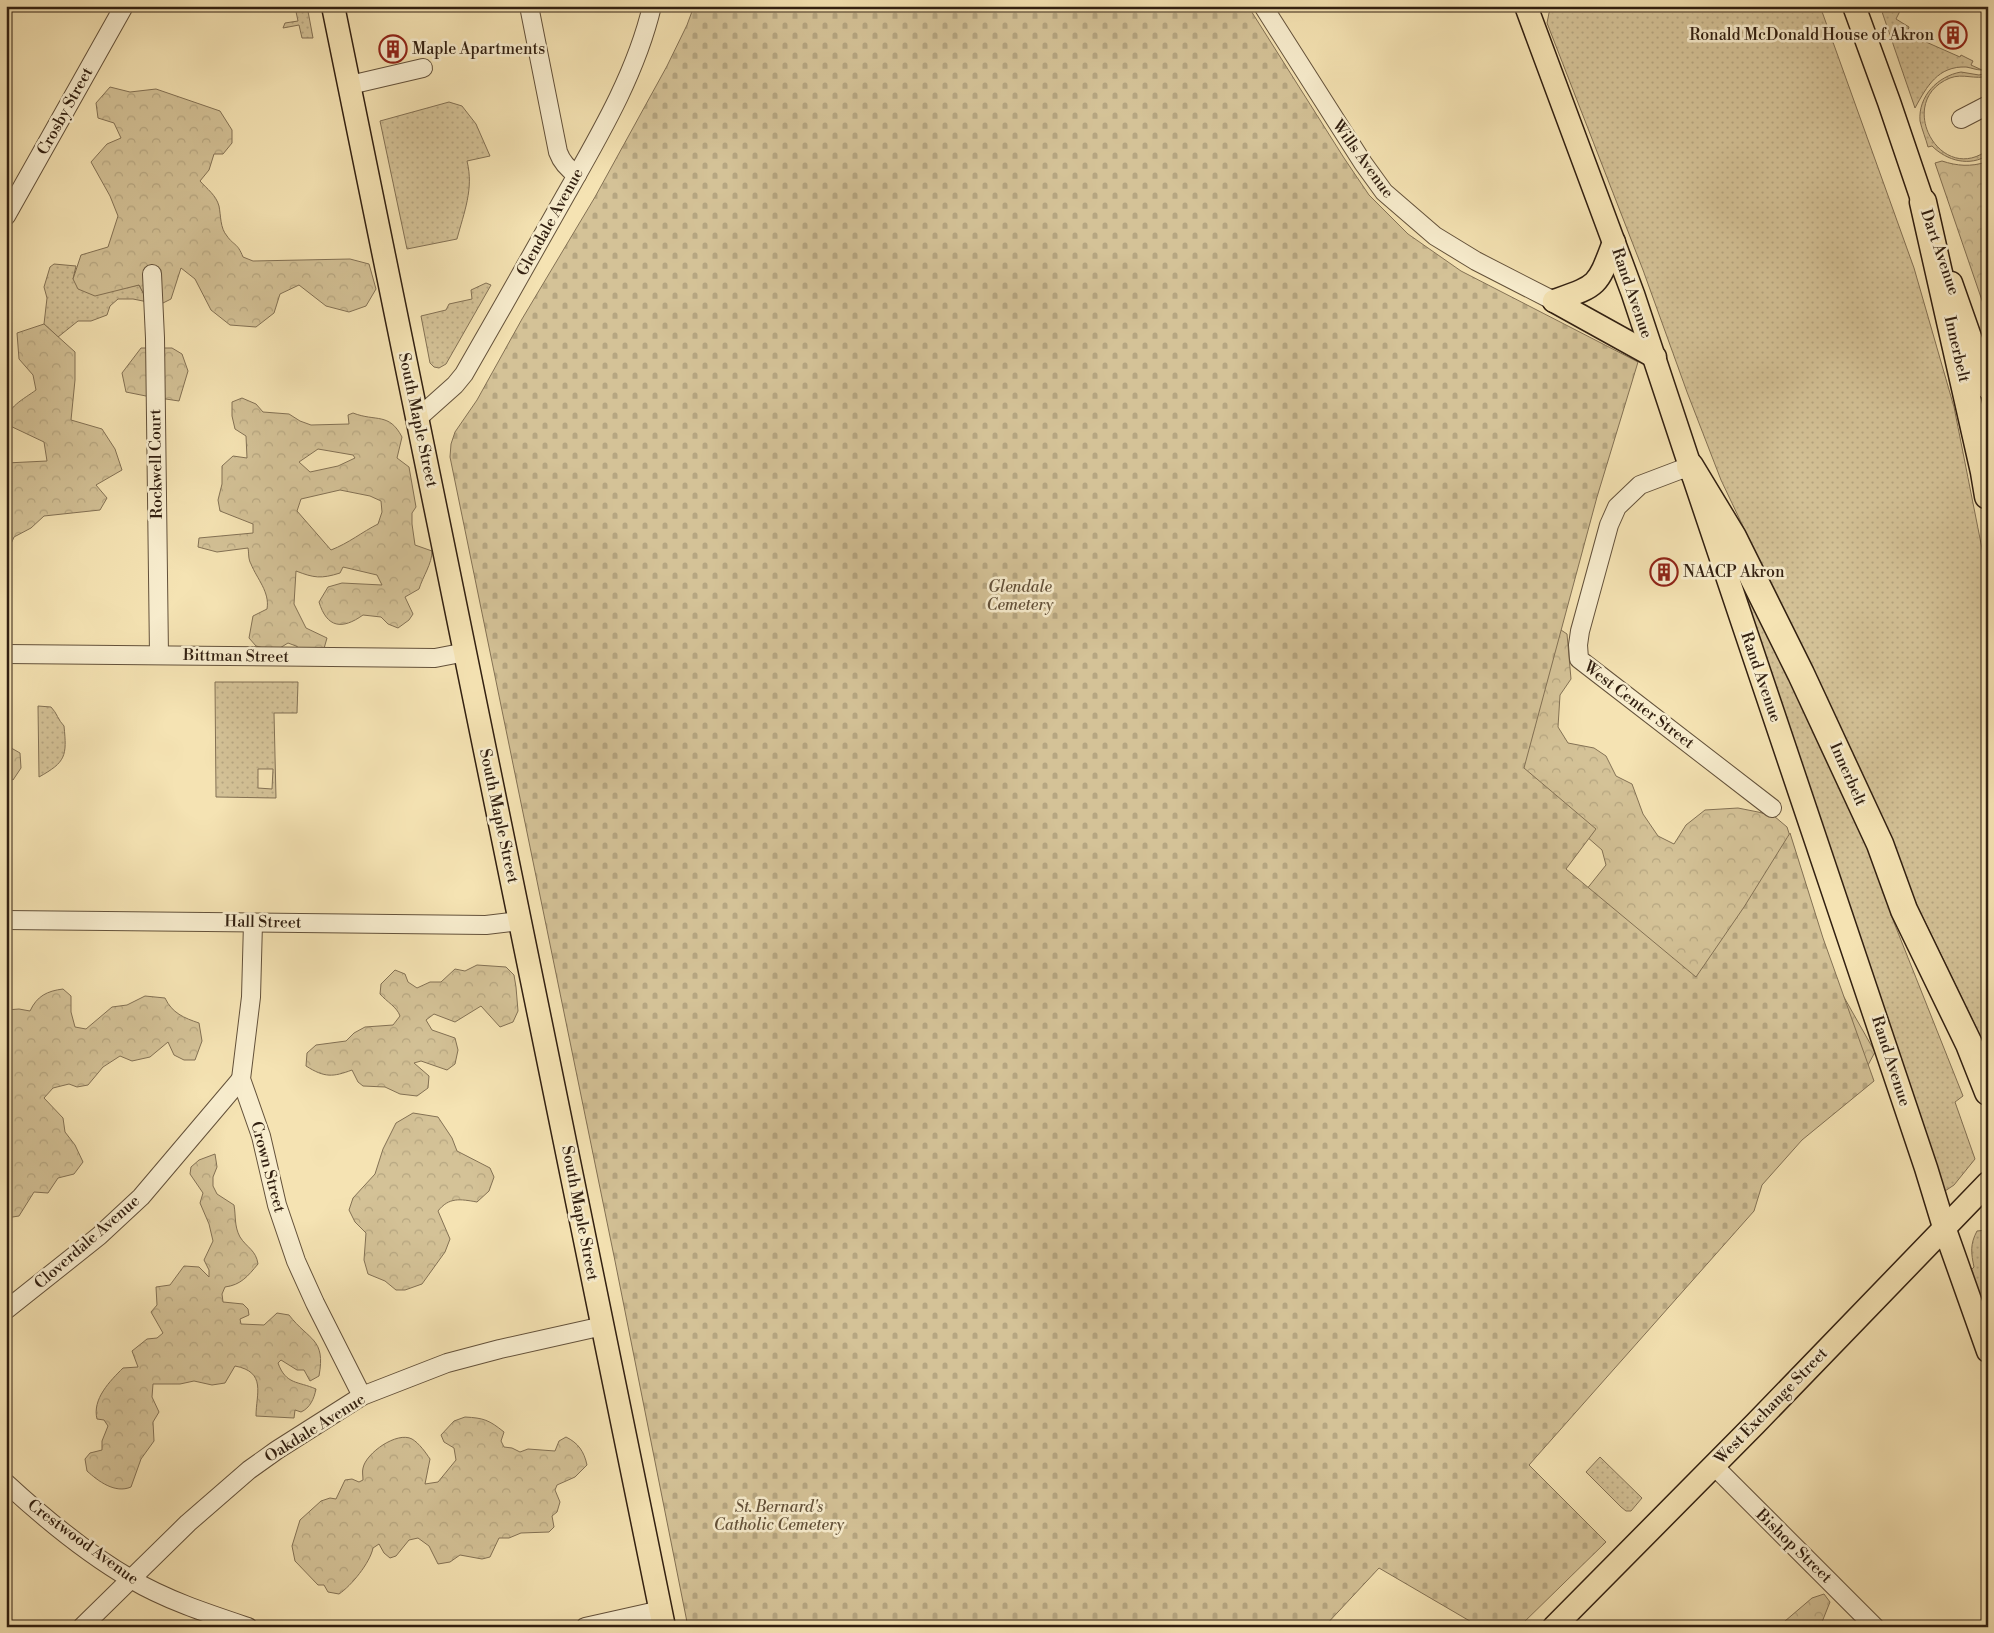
<svg xmlns="http://www.w3.org/2000/svg" width="1994" height="1633" viewBox="0 0 1994 1633" font-family="'Libre Bodoni',serif">
<style>
.grass{fill:url(#grass-dots);stroke:#837154;fill-rule:evenodd}
.forest{fill:url(#forest-crowns);stroke:#837154;fill-rule:evenodd}
.cemetery{fill:url(#cemetery-stones);stroke:#837154}
.lines{fill:none;stroke-linecap:round;stroke-linejoin:round}
.minor-casing{stroke:#63513a;stroke-width:20}
.major-casing{stroke:#322011;stroke-width:25}
.highway-casing{stroke:#322011;stroke-width:29}
.minor{stroke:#f8edce;stroke-width:18}
.major{stroke:#f5e3b3;stroke-width:22}
.highway{stroke:#f5e3b3;stroke-width:26}
.labels{text-anchor:middle;dominant-baseline:central;stroke-width:5;stroke-linejoin:round;paint-order:stroke}
.poi-label{font-size:16px;fill:#322011;stroke:#f8edce;text-anchor:start}
.street-label{font-size:16px;fill:#322011;stroke:#f8edce}
.park-label{font-size:16px;font-style:italic;fill:#635139;stroke:#f8edce}
</style>
<defs>
<pattern id="grass-dots" width="8" height="8" patternUnits="userSpaceOnUse" patternTransform="scale(1.25)"><rect width="8" height="8" fill="#d4c297"/><path d="M2 2h.1M6 6h.1" fill="none" stroke="#b6a681" stroke-width="1.8" stroke-linecap="round"/></pattern>
<pattern id="forest-crowns" width="20" height="18" patternUnits="userSpaceOnUse" patternTransform="scale(1.25)"><rect width="20" height="18" fill="#d4c297"/><path d="M2 6a3 3 0 1 1 6 0M12 15a3 3 0 1 1 6 0" fill="none" stroke="#b6a681"/></pattern>
<pattern id="cemetery-stones" width="16" height="16" patternUnits="userSpaceOnUse" patternTransform="scale(1.25)"><rect width="16" height="16" fill="#d4c297"/><path d="M2 7V4a2 2 0 0 1 4 0v3zM10 15v-3a2 2 0 0 1 4 0v3z" fill="#b6a681"/></pattern>
</defs>
<rect width="100%" height="100%" fill="#f5e3b3"/>
<filter id="stains"><feTurbulence type="fractalNoise" baseFrequency=".004" numOctaves="4"/><feColorMatrix values="0 0 0 0 .2 0 0 0 0 .09 0 0 0 0 .02 0 0 0 .5 -.17"/></filter>
<radialGradient id="worn" r=".72"><stop offset=".6" stop-color="#630" stop-opacity="0"/><stop offset="1" stop-color="#630" stop-opacity=".3"/></radialGradient>
<g class="grass">
<polygon points="307,6 313,38 302,38 299,25 283,28 285,23 298,21 295,7"/>
<polygon points="1554,6 1820,6 1914,268 1954,407 1988,579 1988,1052 1918,907 1808,663 1721,480 1687,392 1643,270 1547,23 1549,13"/>
<path d="M 1880,6 L 1896,6 L 1901,9 L 1896,19 L 1909,27 L 1908,30 L 1927,40 L 1926,42 L 1960,57 L 1961,55 L 1973,61 L 1971,65 L 1982,70 C 1976,70 1972,68 1966,67 C 1938,66 1927,86 1915,108 Z"/>
<path d="M 1961,72 L 1979,75 L 1987,73 L 1988,76 C 1975,80 1963,73 1950,78 C 1895,100 1938,183 1985,152 L 1988,155 C 1970,167 1947,161 1932,146 L 1928,147 C 1926,139 1922,130 1920,121 C 1918,96 1938,76 1961,72 Z"/>
<path d="M 449,102 L 462,106 L 476,124 L 490,156 L 467,161 C 474,189 464,212 457,239 L 407,249 L 380,121 Z"/>
<polygon points="54,264 76,266 73,279 123,288 139,285 148,302 133,299 118,299 110,306 107,315 91,321 78,321 58,337 44,324 47,298 44,287 50,267"/>
<polygon points="486,283 491,285 446,364 439,368 434,367 430,363 421,316 446,310 449,304 472,299 471,290"/>
<polygon points="1750,592 1890,897 1891,915 1963,1096 1955,1102 1975,1159 1954,1185 1945,1191 1744,594"/>
<path d="M 215,682 L 298,682 L 297,713 L 274,713 L 276,798 L 216,797 ZM 258,769 L 273,769 L 272,789 L 258,788 Z"/>
<path d="M 38,706 L 51,707 C 57,713 58,720 64,726 C 67,756 66,762 39,777 Z"/>
<path d="M 1988,1230 L 1988,1323 L 1970,1271 L 1974,1267 C 1971,1253 1970,1244 1977,1231 Z"/>
<polygon points="1600,1457 1642,1498 1631,1511 1626,1511 1621,1507 1586,1472"/>
</g>
<g class="forest">
<path d="M 110,87 L 130,92 L 156,89 L 220,111 L 232,130 L 232,143 L 223,154 L 214,154 L 209,170 L 200,181 C 207,189 216,195 219,206 C 221,216 220,228 227,236 C 234,246 237,242 243,257 L 253,261 L 350,259 L 369,264 L 376,289 L 366,306 L 349,312 L 326,306 L 299,285 L 280,294 L 274,313 L 256,327 L 230,325 L 211,310 L 195,279 L 181,268 L 171,299 L 163,303 L 148,302 L 139,285 L 95,296 L 78,289 L 73,279 L 81,255 L 108,247 L 118,216 L 110,196 L 91,162 L 107,144 L 121,138 L 114,123 L 98,118 L 96,103 Z"/>
<path d="M 1942,161 C 1957,166 1971,167 1986,162 L 1988,168 L 1988,318 L 1935,163 Z"/>
<path d="M 44,324 L 75,352 L 75,380 L 71,420 L 102,429 L 115,449 L 122,470 L 96,485 L 107,498 L 100,510 L 44,516 L 31,528 L 14,537 L 6,555 L 6,463 L 47,461 L 44,442 L 6,424 C 6,407 24,399 36,390 L 33,375 L 19,359 L 17,333 Z"/>
<polygon points="141,348 172,348 182,354 188,371 179,401 146,396 126,392 122,373"/>
<path d="M 242,398 L 256,404 L 263,412 L 289,414 L 300,421 L 311,425 L 349,424 L 348,415 L 353,413 C 376,422 389,412 402,437 L 397,458 L 409,467 L 416,507 L 412,513 L 412,524 L 415,545 L 432,551 C 432,564 423,576 419,589 L 405,597 L 413,614 L 409,620 L 398,628 L 388,624 L 381,617 L 363,615 C 342,630 327,628 319,602 L 328,587 L 342,583 L 382,585 L 377,575 L 343,567 L 340,573 C 321,579 314,578 296,571 L 294,604 L 306,628 L 327,638 L 323,652 L 306,652 L 296,646 L 288,643 L 275,651 L 256,646 L 249,638 L 253,616 L 267,609 C 270,592 257,579 251,564 C 248,559 249,553 248,548 L 217,552 L 198,547 L 199,538 L 253,533 L 253,524 L 220,511 L 218,500 L 222,484 L 222,466 L 233,456 L 247,458 L 246,436 L 235,429 L 232,416 L 232,402 ZM 318,449 L 353,455 L 355,458 L 338,466 L 310,472 L 299,462 ZM 340,490 L 370,496 L 381,501 L 382,512 L 378,524 C 362,532 349,543 331,550 L 297,511 L 301,499 Z"/>
<polygon points="1561,630 1567,634 1571,679 1560,695 1558,727 1568,743 1594,748 1606,756 1616,776 1632,784 1643,814 1658,836 1674,844 1686,825 1705,810 1738,808 1758,812 1774,816 1787,827 1799,864 1819,953 1875,1052 1860,1080 1737,1011 1586,890 1606,865 1602,850 1508,768 1549,638"/>
<polygon points="6,745 20,753 21,768 13,780 6,776"/>
<path d="M 477,965 L 506,967 L 514,975 L 516,987 L 518,1011 L 513,1022 L 500,1027 L 481,1006 L 455,1022 L 434,1014 L 426,1020 L 432,1030 L 455,1038 L 458,1050 L 455,1064 L 447,1070 L 421,1061 L 414,1063 L 429,1076 L 428,1088 L 417,1096 L 400,1094 L 385,1087 L 363,1086 L 358,1082 L 352,1070 C 333,1077 325,1078 306,1066 L 307,1053 L 316,1045 L 346,1041 L 354,1033 L 365,1027 L 393,1025 L 400,1016 C 397,1007 387,1002 380,994 L 381,984 L 395,970 L 405,974 L 408,982 L 417,988 L 430,982 L 441,982 L 455,969 L 465,971 Z"/>
<path d="M 63,989 L 71,996 L 71,1012 L 75,1027 L 86,1029 L 112,1007 L 127,1005 L 145,996 L 165,998 C 172,1013 184,1018 199,1023 L 202,1041 L 195,1060 L 184,1060 L 174,1055 L 168,1042 L 150,1057 L 132,1061 L 120,1056 L 103,1067 L 88,1085 L 77,1087 L 69,1084 L 53,1088 L 44,1098 L 63,1118 L 65,1132 L 75,1145 L 83,1162 L 74,1174 L 58,1178 L 48,1193 L 34,1192 L 19,1216 L 6,1218 L 6,1010 L 19,1009 L 30,1011 C 37,996 47,991 63,989 Z"/>
<path d="M 413,1113 L 438,1117 L 452,1138 L 457,1151 L 490,1168 L 494,1177 L 489,1191 L 477,1202 C 460,1199 449,1197 438,1211 L 450,1239 L 445,1252 L 422,1284 L 405,1290 L 396,1290 L 385,1281 L 368,1274 L 364,1260 L 366,1233 L 355,1222 L 349,1210 L 353,1198 L 375,1174 L 383,1149 L 396,1123 Z"/>
<path d="M 215,1154 L 217,1167 L 213,1177 L 213,1186 L 217,1194 L 234,1205 C 236,1216 234,1226 240,1237 C 247,1248 256,1250 258,1264 C 248,1276 241,1285 225,1287 L 222,1294 L 223,1302 L 243,1304 L 248,1309 L 249,1315 L 240,1319 L 241,1324 L 264,1325 L 277,1313 L 289,1315 C 309,1341 326,1338 319,1376 L 310,1381 L 304,1370 L 297,1370 L 281,1360 L 278,1363 C 286,1385 298,1381 316,1389 C 314,1399 310,1408 301,1412 L 295,1410 L 294,1418 L 256,1416 C 256,1394 267,1372 235,1366 L 225,1383 L 212,1385 L 194,1381 L 180,1384 L 153,1384 L 152,1397 L 159,1412 L 153,1422 L 154,1441 L 141,1459 L 131,1487 C 115,1494 98,1481 87,1471 L 85,1459 L 90,1453 L 102,1450 L 102,1441 L 108,1426 L 104,1420 L 97,1419 C 92,1399 110,1381 123,1368 L 138,1367 L 132,1351 L 147,1339 L 157,1338 L 163,1333 L 151,1312 L 157,1305 L 156,1287 L 170,1285 L 184,1266 L 199,1267 L 209,1277 L 209,1270 L 204,1260 L 213,1241 L 209,1224 L 200,1203 L 203,1193 L 190,1174 L 191,1167 L 199,1160 Z"/>
<path d="M 465,1417 C 484,1418 489,1420 504,1432 L 501,1441 L 504,1447 L 512,1448 L 520,1452 L 528,1449 L 555,1451 L 559,1441 L 566,1437 C 578,1443 584,1451 587,1465 L 575,1477 L 557,1485 L 555,1490 L 560,1502 L 557,1512 L 552,1516 L 554,1527 L 549,1532 L 521,1533 L 509,1538 L 499,1538 L 490,1557 L 482,1559 L 460,1555 L 450,1562 L 438,1564 L 429,1546 L 418,1538 L 409,1540 L 396,1556 L 390,1558 L 384,1553 L 379,1544 L 373,1548 C 370,1563 351,1586 339,1594 L 328,1592 L 324,1585 L 318,1585 L 295,1561 L 292,1546 L 300,1520 L 321,1501 L 330,1498 L 336,1499 L 345,1480 L 352,1479 L 359,1482 L 363,1480 C 363,1476 362,1472 363,1468 C 366,1453 397,1431 412,1439 C 419,1443 426,1453 430,1459 L 425,1484 L 438,1482 L 456,1460 L 454,1448 L 444,1442 L 441,1435 L 454,1421 Z"/>
<polygon points="1824,1594 1830,1602 1820,1627 1778,1627 1812,1598"/>
</g>
<polygon class="cemetery" points="694,6 1248,6 1344,158 1369,195 1408,234 1461,271 1638,362 1597,497 1524,768 1596,829 1566,869 1696,977 1744,907 1790,833 1823,938 1874,1081 1802,1140 1762,1185 1754,1211 1529,1465 1606,1542 1519,1627 1480,1627 1379,1568 1324,1627 938,1627 937,1622 899,1627 688,1627 615,1261 450,457 451,444 455,432 477,400 522,319 595,197 667,66 687,25"/>
<g class="lines">
<g class="minor-casing">
<g id="minor">
<path d="M 529,6 L 558,152 C 562,163 568,169 577,175"/>
<polyline points="1263,6 1363,163 1384,192 1435,236 1476,261 1554,301"/>
<polyline points="350,85 423,68"/>
<polyline points="1961,119 1988,105"/>
<polyline points="6,216 124,6"/>
<polyline points="152,274 155,338 159,655"/>
<path d="M 418,418 L 455,385 L 464,374 C 498,315 532,255 565,196 C 599,136 636,74 652,6"/>
<polyline points="1690,466 1640,485 1617,507 1609,525 1580,631 1578,645 1579,659 1772,808"/>
<polyline points="6,654 435,658 466,652"/>
<polyline points="6,920 486,925 520,921"/>
<polyline points="253,923 251,997 241,1079 261,1136 277,1205 296,1261 315,1303 362,1396"/>
<polyline points="6,1310 99,1236 141,1197 241,1079"/>
<polyline points="1713,1465 1875,1627"/>
<path d="M 6,1483 C 44,1518 86,1553 131,1579 C 166,1600 209,1614 248,1627"/>
<polyline points="82,1627 188,1523 249,1470 277,1450 362,1396 447,1363 500,1349 603,1326"/>
<polyline points="585,1627 661,1610"/>
</g>
</g>
<g class="major-casing">
<g id="major">
<polyline points="333,6 664,1627"/>
<polyline points="1526,6 1633,294 1690,466 1926,1168 1944,1227 1988,1351"/>
<polyline points="1854,6 1889,102 1928,217"/>
<polyline points="1951,283 1988,388"/>
<polyline points="1554,301 1655,357"/>
<path d="M 1554,301 C 1599,285 1597,287 1614,242"/>
<polyline points="1554,1627 1755,1424 1988,1183"/>
</g>
</g>
<g class="highway-casing">
<g id="highway">
<polyline points="1923,202 1984,472 1988,496"/>
<polyline points="1690,466 1733,537 1801,674 1880,844 1904,910 1969,1044 1988,1092"/>
</g>
</g>
<use href="#minor" class="minor"/>
<use href="#major" class="major"/>
<use href="#highway" class="highway"/>
</g>
<defs>
<g id="building-ring" transform="scale(1.4375)"><circle r="9.5" fill="#f8edce" stroke="#8f2418" stroke-width="1.5"/><path d="M-4-6H4V6H1V3H-1V6H-4ZM-2.5-4.3h1.7v1.8h-1.7ZM.8-4.3h1.7v1.8H.8ZM-2.5-1h1.7V.8h-1.7ZM.8-1h1.7V.8H.8Z" fill="#8f2418"/></g>
</defs>
<g fill-rule="evenodd">
<use href="#building-ring" x="1953" y="35"/>
<use href="#building-ring" x="393" y="49"/>
<use href="#building-ring" x="1664" y="572"/>
</g>
<g class="labels">
<g class="poi-label">
<text x="1934" y="35" text-anchor="end">Ronald McDonald House of Akron</text>
<text x="412" y="49">Maple Apartments</text>
<text x="1683" y="572">NAACP Akron</text>
</g>
<g class="street-label">
<text transform="translate(65 111) rotate(-61)">Crosby Street</text>
<text transform="translate(1363 159) rotate(54)">Wills Avenue</text>
<text transform="translate(550 222) rotate(-61)">Glendale Avenue</text>
<text transform="translate(1940 252) rotate(71)">Dart Avenue</text>
<text transform="translate(1632 293) rotate(71)">Rand Avenue</text>
<text transform="translate(1957 349) rotate(77)">Innerbelt</text>
<text transform="translate(418 420) rotate(78)">South Maple Street</text>
<text transform="translate(156 464) rotate(-91)">Rockwell Court</text>
<text transform="translate(236 656) rotate(1)">Bittman Street</text>
<text transform="translate(1761 677) rotate(71)">Rand Avenue</text>
<text transform="translate(1639 705) rotate(37)">West Center Street</text>
<text transform="translate(1848 774) rotate(66)">Innerbelt</text>
<text transform="translate(499 816) rotate(78)">South Maple Street</text>
<text transform="translate(263 922) rotate(1)">Hall Street</text>
<text transform="translate(1891 1061) rotate(72)">Rand Avenue</text>
<text transform="translate(268 1167) rotate(75)">Crown Street</text>
<text transform="translate(580 1213) rotate(79)">South Maple Street</text>
<text transform="translate(87 1242) rotate(-41)">Cloverdale Avenue</text>
<text transform="translate(1771 1406) rotate(-46)">West Exchange Street</text>
<text transform="translate(315 1428) rotate(-32)">Oakdale Avenue</text>
<text transform="translate(83 1542) rotate(36)">Crestwood Avenue</text>
<text transform="translate(1794 1546) rotate(44)">Bishop Street</text>
</g>
<g class="park-label">
<text x="1020" y="587">Glendale<tspan x="1020" dy="18">Cemetery</tspan></text>
<text x="779" y="1507">St. Bernard's<tspan x="779" dy="18">Catholic Cemetery</tspan></text>
</g>
</g>
<rect width="1994" height="1633" fill="none" stroke="#f5e3b3" stroke-width="25"/>
<rect x="8" y="8" width="1979" height="1618" fill="none" stroke="#322011" stroke-width="2.5"/>
<rect x="12" y="12" width="1969" height="1608" fill="none" stroke="#322011"/>
<rect width="100%" height="100%" filter="url(#stains)"/>
<rect width="100%" height="100%" fill="url(#worn)"/>
</svg>
